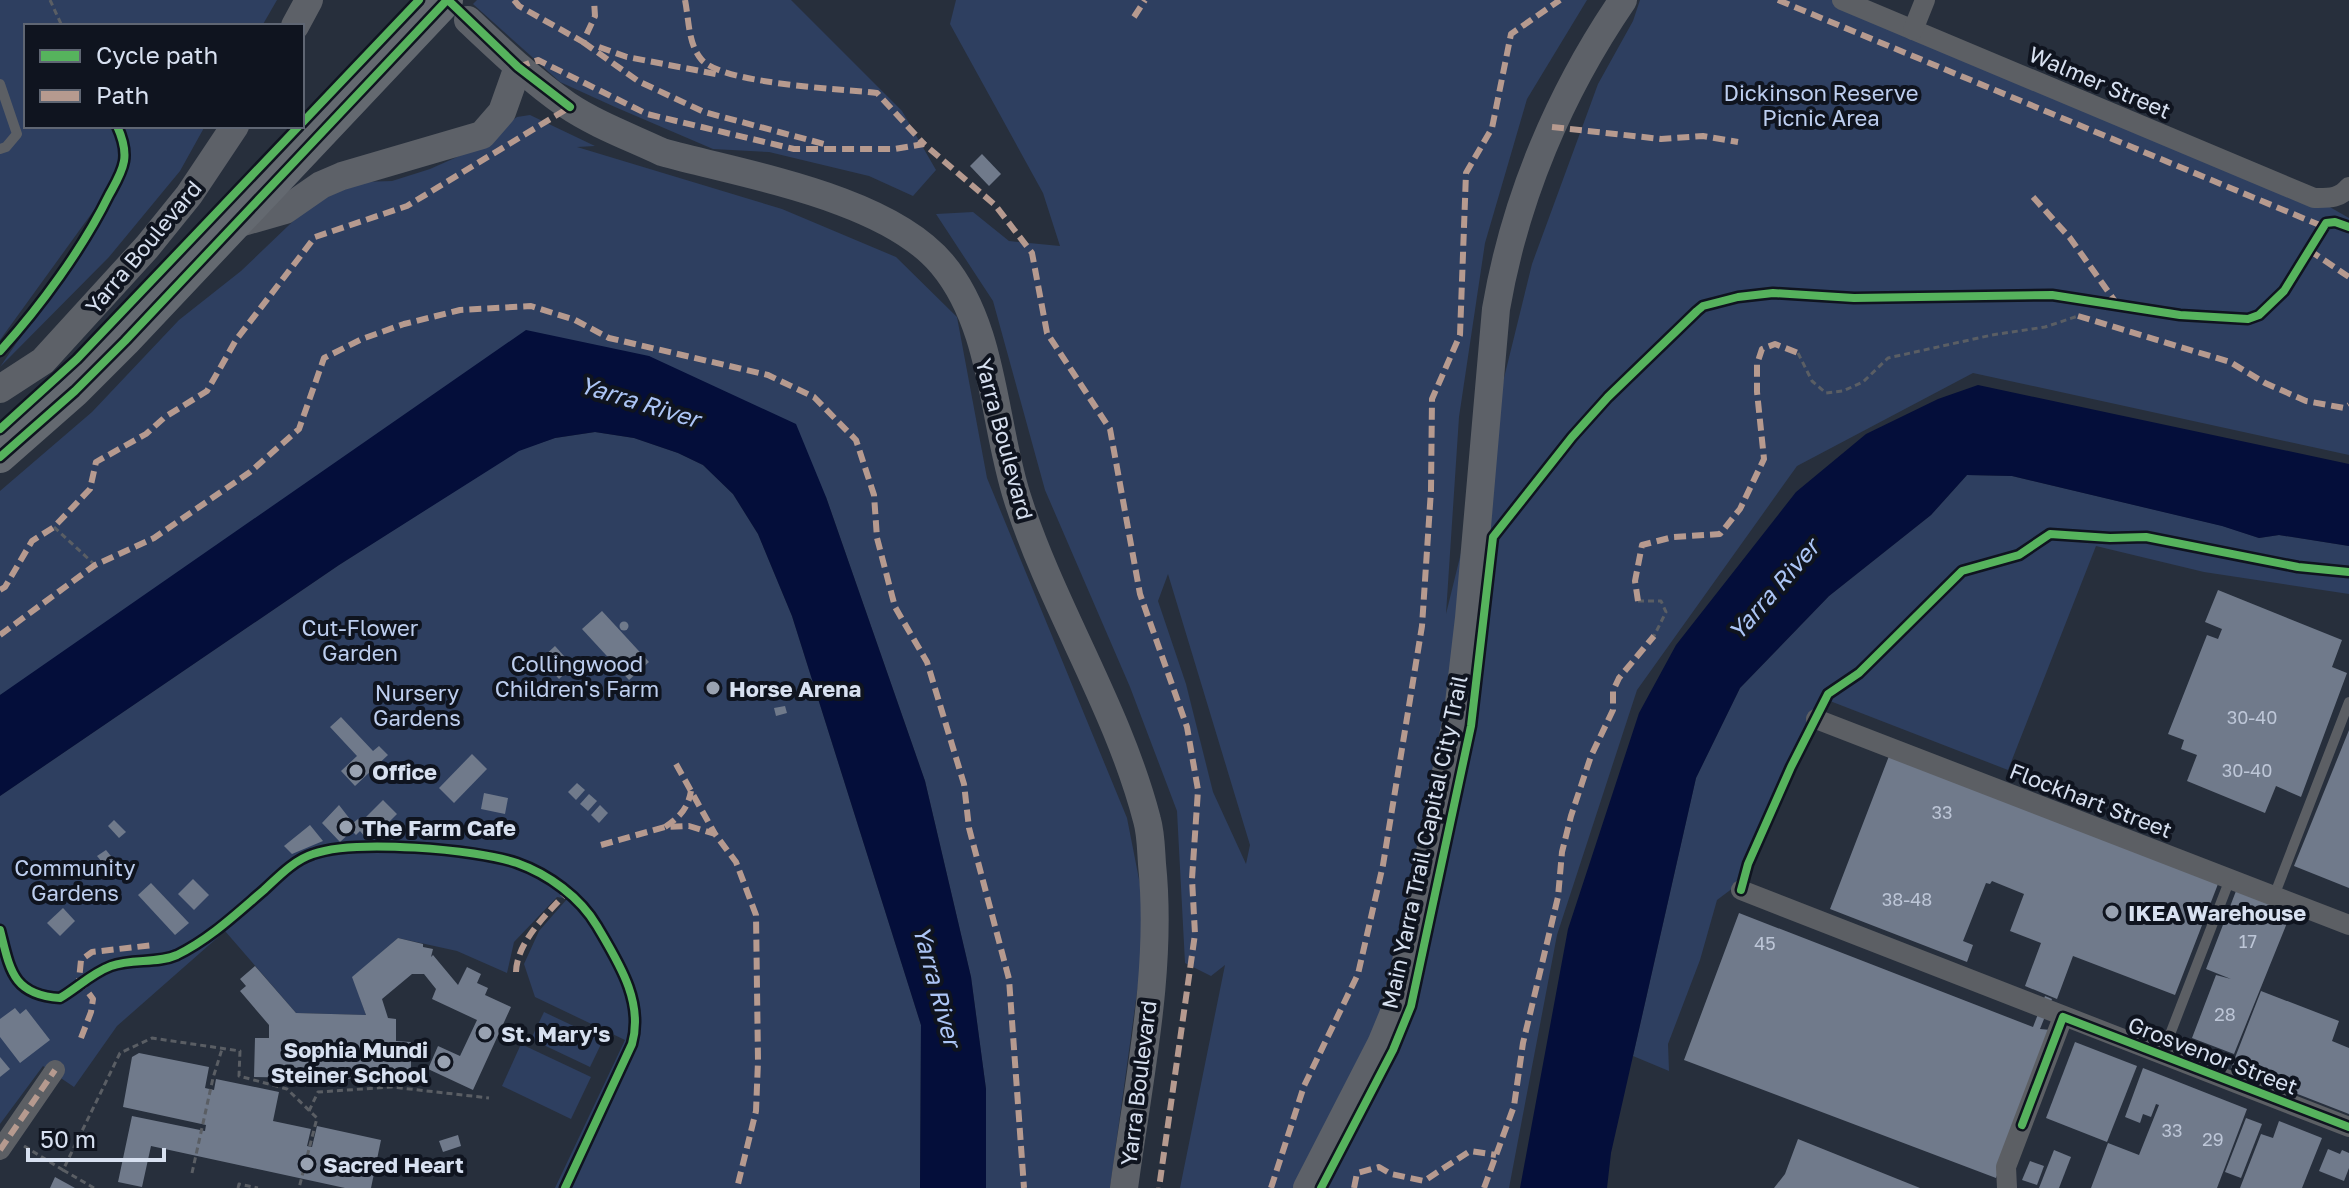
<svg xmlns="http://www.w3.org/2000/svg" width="2349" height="1188" viewBox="0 0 2349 1188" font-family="'Golos Text',sans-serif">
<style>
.green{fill:#2e3f60;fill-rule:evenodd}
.water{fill:#040e3a}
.building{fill:#707a8b}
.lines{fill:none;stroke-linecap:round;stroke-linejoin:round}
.path{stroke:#5a5e64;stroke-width:3;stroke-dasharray:6 4;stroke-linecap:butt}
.lane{stroke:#5c5f64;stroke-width:10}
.street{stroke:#5c5f64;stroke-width:20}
.secondary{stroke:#5d6168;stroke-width:28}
.primary{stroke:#646970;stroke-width:32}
.quiet{stroke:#b69a8f;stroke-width:6;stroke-dasharray:12 6;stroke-linecap:butt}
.cycleway-casing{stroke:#0f141f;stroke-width:13}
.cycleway{stroke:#56b35d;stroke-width:8}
.poi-dot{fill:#99a2b1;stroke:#0f141f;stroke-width:3}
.labels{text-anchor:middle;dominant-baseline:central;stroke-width:8;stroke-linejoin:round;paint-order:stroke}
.number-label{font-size:18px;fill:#bdc6d7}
.street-label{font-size:22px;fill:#d7e0f0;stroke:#0f141f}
.park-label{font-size:22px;fill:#bdceef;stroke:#0f141f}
.poi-label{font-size:22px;font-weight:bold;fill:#d7e0f0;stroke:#0f141f;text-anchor:start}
.water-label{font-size:24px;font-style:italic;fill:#acc5f5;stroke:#0f141f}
</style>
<rect width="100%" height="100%" fill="#272f3c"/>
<g class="green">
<polygon points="0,0 277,0 262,26 26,26 26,126 205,126 180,171 109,257 0,367 108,209 97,206 0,340"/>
<polygon points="477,0 791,0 902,111 936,170 913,196 869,176 769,152 713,149 615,107 560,82 473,4"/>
<path d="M 956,0 L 1587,0 L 1527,99 L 1485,243 L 1459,417 L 1446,614 L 1532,264 L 1598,84 L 1633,21 L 1640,0 L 1841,0 L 2314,198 L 2349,218 L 2349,455 L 1973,373 L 1797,466 L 1637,690 L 1557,935 L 1509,1188 L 1180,1188 L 1225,965 L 1211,976 L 1185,963 L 1177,811 L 1130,687 L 1045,490 L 993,301 L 936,214 L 973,212 L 1009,241 L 1060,246 L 1043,193 L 950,24 ZM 1168,574 L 1250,845 L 1246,864 L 1213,792 L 1186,684 L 1158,601 Z"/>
<polygon points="530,115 595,146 577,147 782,209 896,257 957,317 987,478 1127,818 1147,920 1110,1188 986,1188 986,1089 971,977 925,781 826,497 649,356 0,695 0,491 92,412 179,320 241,271 311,204 361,182 392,181 430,169 466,153 517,117"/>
<polygon points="595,432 634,438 678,453 703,465 733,494 758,534 792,616 921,1025 920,1188 555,1188 625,1040 535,997 524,964 539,931 567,899 557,897 514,942 507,973 457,951 398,938 353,977 366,1015 296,1013 225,931 117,1026 74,1087 43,1066 0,1124 0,796 339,565 519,450 555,438"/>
<polygon points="1967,475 2012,476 2223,526 2259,538 2279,535 2349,546 2349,594 2204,572 2096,546 2008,770 1830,701 1815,726 1745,879 1717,900 1700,960 1668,1044 1669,1071 1633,1056 1696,778 1740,688 1829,596 1931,515"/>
<polygon points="544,1012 603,1040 590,1067 531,1039"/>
<polygon points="521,1044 591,1077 571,1119 502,1086"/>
</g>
<g class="water">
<polygon points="526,330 649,356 796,424 826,497 925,781 971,977 986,1089 986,1188 920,1188 921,1025 792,616 758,534 733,494 703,465 678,453 634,438 595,432 555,438 519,451 339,565 0,796 0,695"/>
<polygon points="1978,385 2349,464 2349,546 2279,535 2259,538 2222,526 2012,476 1967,475 1931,515 1829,596 1740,688 1696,778 1611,1153 1607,1188 1520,1188 1568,929 1639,713 1676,645 1796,492 1866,434 1938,399"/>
</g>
<g class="building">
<polygon points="982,154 1001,174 989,186 970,166"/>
<polygon points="2218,590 2342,640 2332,667 2347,673 2301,797 2276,786 2265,813 2187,781 2197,755 2181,749 2184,740 2168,734 2207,635 2218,639 2222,629 2205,622"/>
<polygon points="602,611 649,662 629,680 582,629"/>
<circle cx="624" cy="626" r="4.5"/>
<polygon points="555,646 573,666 559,679 541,659"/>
<polygon points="785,706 787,713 776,716 774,708"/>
<polygon points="341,717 373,751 379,746 388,755 355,786 341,771 357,756 330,727"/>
<polygon points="2349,730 2349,888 2294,866"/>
<polygon points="472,754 487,769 454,803 439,788"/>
<polygon points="1889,756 2218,884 2175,995 2073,956 2057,999 2025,986 2041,943 2010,931 2024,894 1992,881 1990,884 1986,883 1963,941 1973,945 1967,962 1830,909"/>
<polygon points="577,783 585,790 576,800 568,792"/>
<polygon points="484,793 508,798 505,814 481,809"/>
<polygon points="589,794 597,801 588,811 580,804"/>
<polygon points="383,800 397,814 389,822 393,827 382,838 373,829 365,837 360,831 356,835 352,831 340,842 322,823 339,805 353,823 358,819 361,822"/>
<polygon points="600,805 608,813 599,823 591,815"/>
<polygon points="114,820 126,832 119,838 108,826"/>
<polygon points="310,825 323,841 292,854 284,846"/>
<polygon points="106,850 115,861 106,867 97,856"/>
<polygon points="193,879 209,895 194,910 178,894"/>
<polygon points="151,883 189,923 175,935 138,895"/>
<polygon points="2236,891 2291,913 2234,1054 2192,1038 2216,975 2231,979 2206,969"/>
<polygon points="63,908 75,921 60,936 47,923"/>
<polygon points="1739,913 2033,1027 2045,996 2052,999 2040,1029 2051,1030 1996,1178 1684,1060"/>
<polygon points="398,938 423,944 423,947 433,949 431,957 433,955 458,985 467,967 481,974 477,983 488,988 485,995 511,1007 473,1090 428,1069 438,1046 460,1056 477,1020 432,999 436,989 424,974 412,974 382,999 388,1018 396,1019 396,1041 411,1042 411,1071 377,1070 377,1077 359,1076 359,1079 254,1077 255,1038 269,1038 269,1025 240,991 246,986 240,979 255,966 296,1013 366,1015 352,977"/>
<polygon points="2261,991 2339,1021 2332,1041 2349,1048 2349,1114 2231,1068"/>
<polygon points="15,1008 20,1014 26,1009 50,1040 20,1063 0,1037 0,1019"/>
<polygon points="2075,1042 2137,1066 2107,1142 2046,1118"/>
<polygon points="139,1053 209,1067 205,1088 214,1090 216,1079 279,1092 273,1121 311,1129 307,1146 312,1147 317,1126 381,1140 371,1188 345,1188 151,1146 142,1187 118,1182 132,1116 205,1131 206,1125 123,1107 132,1057"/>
<polygon points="0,1057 10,1069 0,1077"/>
<polygon points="2143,1068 2247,1109 2217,1188 2091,1188 2108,1143 2139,1155 2159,1105 2156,1104 2151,1117 2143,1114 2140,1123 2125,1117"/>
<polygon points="2246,1118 2262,1124 2241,1178 2225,1172"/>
<polygon points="2279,1121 2322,1138 2302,1188 2240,1188 2261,1134 2273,1138"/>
<polygon points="458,1135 461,1146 443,1152 439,1141"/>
<polygon points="1798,1139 1920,1188 1774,1188 1785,1174"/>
<polygon points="2328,1149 2340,1154 2342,1150 2349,1153 2349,1168 2344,1181 2319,1171"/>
<polygon points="2054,1150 2071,1157 2059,1188 2039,1188"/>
<polygon points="2030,1161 2044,1166 2037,1185 2022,1180"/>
<polygon points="55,1177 75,1188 50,1188"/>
</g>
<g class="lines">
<g class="path">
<polyline points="50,0 62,26"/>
<path d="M 0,351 C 40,307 83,248 109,195 C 115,184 122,173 124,161 C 126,149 122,137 117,126"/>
<polyline points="1798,353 1812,381 1826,393 1843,391 1863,382 1888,358 1992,335 2045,327 2078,316"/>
<polyline points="54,527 95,565"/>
<polyline points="1638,601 1661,601 1666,612 1654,636"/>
<polyline points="309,1111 318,1092 392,1087 489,1098"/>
<polyline points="24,1146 63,1170 120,1053 152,1038 240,1051 239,1076 287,1089 317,1118 299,1188"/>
<polyline points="63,1170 94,1188"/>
<polyline points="192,1173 213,1078 222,1049"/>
<polyline points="238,1188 239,1184 258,1188"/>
</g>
<g class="lane">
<polyline points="0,84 17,134 6,147 0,149"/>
<polyline points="2274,896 2349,702"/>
<polyline points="2162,1055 2230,879"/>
</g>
<g class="street">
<path d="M 1842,0 L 2314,198 C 2329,198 2339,199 2349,187"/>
<polyline points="1913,30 1925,0"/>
<polyline points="1816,719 2349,925"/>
<polyline points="1741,890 2349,1127"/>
<polyline points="0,1150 55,1070"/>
<polyline points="2007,1188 2006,1167 2063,1017"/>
</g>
<g class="secondary">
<path d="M 468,20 C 500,50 531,80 567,105 C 595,124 630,137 662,152 C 744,175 886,197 942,264 C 995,327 993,425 1018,500 C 1053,609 1118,708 1147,820 C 1151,834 1151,850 1152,864 C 1163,971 1138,1082 1124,1188"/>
<polyline points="295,26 309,0"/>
<polyline points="236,224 285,210 321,185 342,176 482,135 502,112 518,67"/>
<polyline points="0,389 43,361 147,247 189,195 235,126"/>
<path d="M 1307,1188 L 1381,1044 L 1393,1015 L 1418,912 L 1458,712 L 1469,618 L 1496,309 C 1515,198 1560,92 1623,0"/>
</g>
<polyline class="primary" points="0,457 75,391 125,341 447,0"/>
<g class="quiet">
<polyline points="514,0 519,6 583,42 595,16 594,0"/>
<path d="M 685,0 C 689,20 688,43 701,59 C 721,84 842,89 877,93 L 924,144"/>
<polyline points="1778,0 2322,226"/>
<polyline points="1134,17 1145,0"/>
<polyline points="583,42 638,81 704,112 824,144"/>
<polyline points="599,47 627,57 716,74"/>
<polyline points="518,67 538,60 647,114 794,149 895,149 924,144 995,205 1032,253 1047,333 1110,429 1140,594 1187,727 1198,790 1192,879 1195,934 1159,1188"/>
<polyline points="1552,127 1661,139 1703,136 1738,142"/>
<polyline points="2033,197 2070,238 2117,304"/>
<polyline points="2309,250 2349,277"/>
<polyline points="2078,316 2230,362 2265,383 2306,401 2344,408 2349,405"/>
<polyline points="0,590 5,587 32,541 54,527 90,489 96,462 146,434 165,417 207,391 236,340 315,237 407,206 570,107"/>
<polyline points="1638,601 1635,581 1642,545 1673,537 1720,534 1740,509 1764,459 1757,392 1757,364 1762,349 1775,344 1798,353"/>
<polyline points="0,635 95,565 154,538 250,472 299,429 324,358 362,339 404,324 460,310 531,306 575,320 609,338 768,375 814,397 856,440 874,495 877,538 895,607 927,662 964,784 969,828 1009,979 1024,1188"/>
<polyline points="676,764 715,834"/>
<path d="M 665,827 C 680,817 688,808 691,791"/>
<polyline points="601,845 665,827 689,826 715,834 736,862 756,915 758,1061 756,1111 737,1188"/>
<path d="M 516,972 C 517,941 548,913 567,892"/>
<polyline points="81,1038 91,1012 93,999 79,980 81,960 92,952 154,945"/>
<polyline points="0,1150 55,1070"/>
<polyline points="1271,1188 1304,1086 1358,974 1383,865 1422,626 1431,490 1432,399 1460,335 1466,173 1492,128 1511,34 1560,0"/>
<polyline points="1354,1188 1357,1173 1379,1167 1391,1174 1424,1181 1470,1151 1496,1155"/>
<polyline points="1484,1188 1514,1106 1523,1043 1558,897 1562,852 1571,816 1591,756 1613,710 1613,691 1619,678 1654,636"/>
</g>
<g class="cycleway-casing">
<g id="cycleway">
<polyline points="448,0 518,67 570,107"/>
<polyline points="302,123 419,0"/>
<path d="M 0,351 C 40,307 83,248 109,195 C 115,184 122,173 124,161 C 126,149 122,137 117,126"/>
<polyline points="0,429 77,359 299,126"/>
<polyline points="0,457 75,391 125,341 447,0"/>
<polyline points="1741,890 1748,864 1791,767 1828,694 1859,673 1962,571 2019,555 2050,534 2110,538 2146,537 2298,567 2349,572"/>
<path d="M 0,930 C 10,969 12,995 60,998 C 77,988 92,973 111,966 C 132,958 157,964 177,955 C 210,939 237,913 264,890 C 278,877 294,860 313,854 C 354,839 476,849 517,863 C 548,874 580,897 597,926 C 618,962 644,1001 632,1044 L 565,1188"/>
<polyline points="2022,1125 2063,1017 2349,1127"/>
<polyline points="1321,1188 1393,1050 1411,1006 1471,726 1493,537 1572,437 1608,397 1697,311 1703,306 1738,297 1773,293 1854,298 2052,295 2180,315 2248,319 2259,315 2284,291 2326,223 2335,222 2349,227"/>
</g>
</g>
<use href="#cycleway" class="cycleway"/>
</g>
<g class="poi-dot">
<circle cx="713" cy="688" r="8"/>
<circle cx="356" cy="771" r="8"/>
<circle cx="346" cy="827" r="8"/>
<circle cx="2112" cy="912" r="8"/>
<circle cx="485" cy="1033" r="8"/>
<circle cx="444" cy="1062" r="8"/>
<circle cx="307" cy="1164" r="8"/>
</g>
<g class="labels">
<g class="number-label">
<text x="2252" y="717">30-40</text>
<text x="2247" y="770">30-40</text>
<text x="1942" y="812">33</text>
<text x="1907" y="899">38-48</text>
<text x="2248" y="941">17</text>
<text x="1765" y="943">45</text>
<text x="2225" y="1014">28</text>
<text x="2172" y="1130">33</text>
<text x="2213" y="1139">29</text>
</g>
<g class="street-label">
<text transform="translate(2100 82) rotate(23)">Walmer Street</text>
<text transform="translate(143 247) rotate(-50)">Yarra Boulevard</text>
<text transform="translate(1005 439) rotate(75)">Yarra Boulevard</text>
<text transform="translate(2091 800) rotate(21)">Flockhart Street</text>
<text transform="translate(1424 842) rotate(-78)">Main Yarra Trail Capital City Trail</text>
<text transform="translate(2213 1055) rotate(21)">Grosvenor Street</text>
<text transform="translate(1138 1083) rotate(-83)">Yarra Boulevard</text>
</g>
<g class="park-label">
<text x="1821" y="92">Dickinson Reserve<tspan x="1821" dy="25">Picnic Area</tspan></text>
<text x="360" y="627">Cut-Flower<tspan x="360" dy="25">Garden</tspan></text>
<text x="577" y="663">Collingwood<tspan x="577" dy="25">Children's Farm</tspan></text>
<text x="417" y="692">Nursery<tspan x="417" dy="25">Gardens</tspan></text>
<text x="75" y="867">Community<tspan x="75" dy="25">Gardens</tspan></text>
</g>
<g class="poi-label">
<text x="729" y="688">Horse Arena</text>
<text x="372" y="771">Office</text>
<text x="362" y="827">The Farm Cafe</text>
<text x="2128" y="912">IKEA Warehouse</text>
<text x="501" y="1033">St. Mary's</text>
<text x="428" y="1049" text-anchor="end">Sophia Mundi<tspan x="428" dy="25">Steiner School</tspan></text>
<text x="323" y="1164">Sacred Heart</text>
</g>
<g class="water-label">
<text transform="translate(640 401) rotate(17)">Yarra River</text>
<text transform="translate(1773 589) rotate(-49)">Yarra River</text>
<text transform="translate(938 986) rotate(75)">Yarra River</text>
</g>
</g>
<rect x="24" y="24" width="280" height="104" fill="#0f141f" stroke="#5f6673" stroke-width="2"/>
<rect x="40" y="50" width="40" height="12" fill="#56b35d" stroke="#5f6673" stroke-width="2"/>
<text x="96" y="64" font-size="24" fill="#d7e0f0">Cycle path</text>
<rect x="40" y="90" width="40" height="12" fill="#b69a8f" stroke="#5f6673" stroke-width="2"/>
<text x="96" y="104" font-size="24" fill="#d7e0f0">Path</text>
<path d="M28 1148v12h136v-12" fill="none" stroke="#d7e0f0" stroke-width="4"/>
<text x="40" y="1148" font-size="24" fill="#d7e0f0" stroke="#0f141f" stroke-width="6" paint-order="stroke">50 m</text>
</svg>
